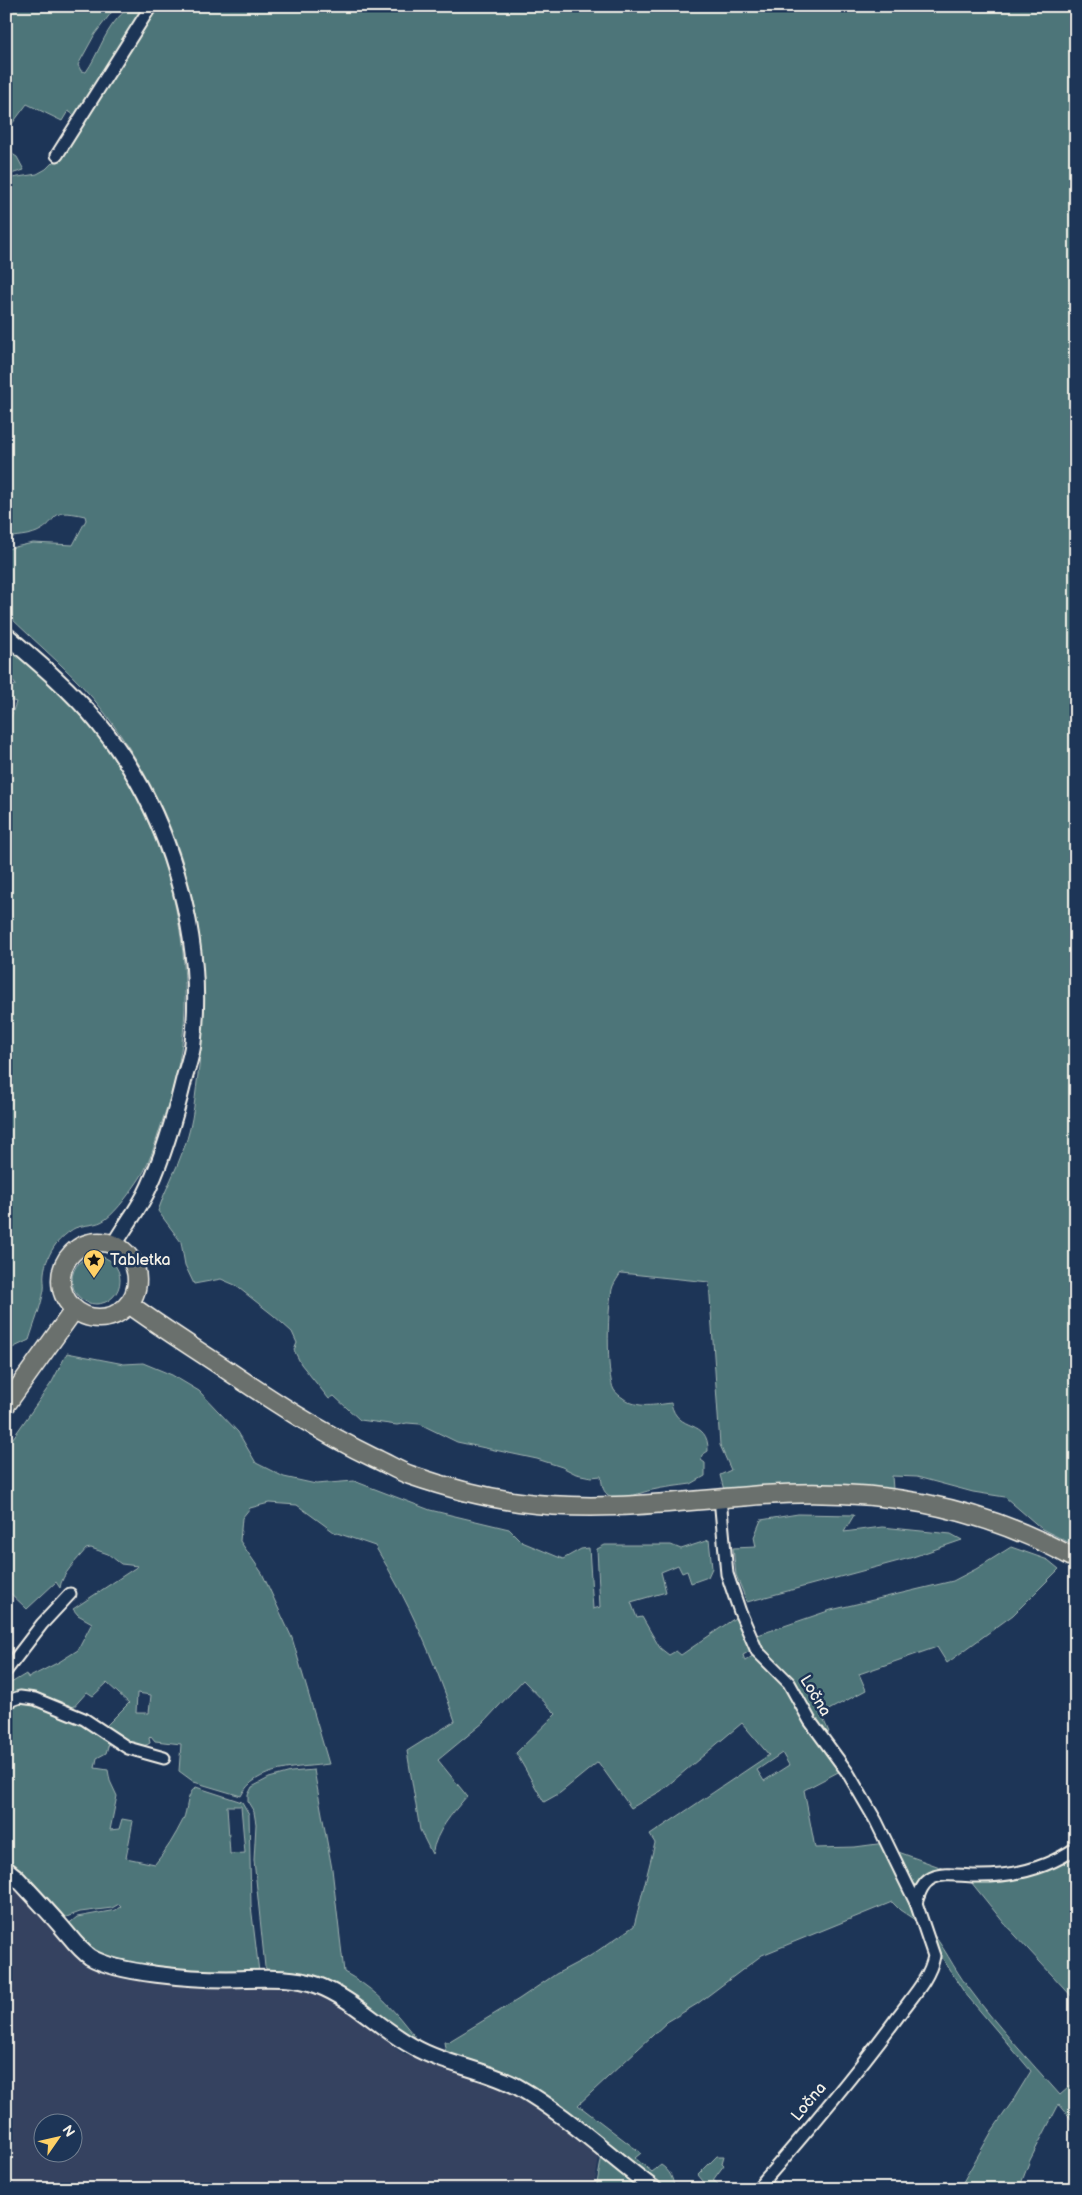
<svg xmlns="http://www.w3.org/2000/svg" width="1082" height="2195" viewBox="0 0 1082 2195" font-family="'Balsamiq Sans',sans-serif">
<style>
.built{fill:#344361;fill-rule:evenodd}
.green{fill:#4d7579;stroke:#a0b3b0;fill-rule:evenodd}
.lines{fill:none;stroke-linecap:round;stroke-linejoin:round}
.street-casing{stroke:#f4f1e8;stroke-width:15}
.secondary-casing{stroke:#f4f1e8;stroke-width:19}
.primary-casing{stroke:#f4f1e8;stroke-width:21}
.street{stroke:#1d3557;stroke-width:11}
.secondary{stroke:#1d3557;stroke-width:15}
.primary{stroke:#6b706d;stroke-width:18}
.labels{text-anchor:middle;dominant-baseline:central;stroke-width:5;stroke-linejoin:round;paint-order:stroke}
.poi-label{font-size:16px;fill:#f4f1e8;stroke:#1d3557;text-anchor:start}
.street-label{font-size:16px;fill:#f4f1e8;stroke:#1d3557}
</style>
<rect width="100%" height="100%" fill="#1d3557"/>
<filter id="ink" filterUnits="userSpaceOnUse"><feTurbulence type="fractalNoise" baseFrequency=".02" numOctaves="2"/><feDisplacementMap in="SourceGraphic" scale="10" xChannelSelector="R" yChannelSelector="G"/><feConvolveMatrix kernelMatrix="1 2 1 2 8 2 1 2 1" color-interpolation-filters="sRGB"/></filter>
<g filter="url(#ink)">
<path class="built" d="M 6,1880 L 16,1887 L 62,1935 L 202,1985 L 298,1987 L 330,1996 L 378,2029 L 379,2034 L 403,2054 L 448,2067 L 515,2092 L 569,2129 L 599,2158 L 594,2189 L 6,2189 ZM 42,2122 L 72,2122 L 72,2152 L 42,2152 Z"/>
<g class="green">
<path d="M 6,6 L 111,6 L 111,13 L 95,34 L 78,65 L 81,71 L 86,72 C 98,55 103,35 117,19 C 121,14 124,13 127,6 L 149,6 L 79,118 L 68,111 L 62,121 L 27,104 L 9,128 L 6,128 Z"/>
<path d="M 157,6 L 1076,6 L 1076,1546 L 1042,1529 L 1005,1497 L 973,1492 L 917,1477 L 892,1476 L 893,1489 L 827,1485 L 724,1490 L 720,1475 L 731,1470 L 720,1445 L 709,1282 L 621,1273 C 618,1277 615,1282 613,1286 C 607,1302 606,1376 614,1390 C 616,1393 620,1396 623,1398 C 637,1409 655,1405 671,1403 C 677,1434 709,1417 708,1451 L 702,1455 L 701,1460 L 705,1463 L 705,1476 L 691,1484 C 678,1486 665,1487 652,1490 C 642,1492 616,1503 607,1494 C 602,1490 602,1482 601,1476 L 591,1477 L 576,1474 L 562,1467 L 537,1459 L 457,1442 L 420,1424 L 407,1423 L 397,1425 L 360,1420 L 334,1396 L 329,1399 L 301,1364 L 294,1350 L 297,1343 L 292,1332 L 273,1315 L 235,1285 L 221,1279 L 194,1284 L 185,1265 L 181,1242 L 158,1211 C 165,1189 177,1169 184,1148 C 194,1122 195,1094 199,1067 C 215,933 185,820 104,712 C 76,675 39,646 6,613 L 6,549 L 33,543 L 73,545 L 86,520 L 85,516 C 46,507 61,521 37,532 C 28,536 16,536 6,538 L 6,150 L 17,157 L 24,170 L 11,174 L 12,178 L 37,174 L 46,169 L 58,157 L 109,76 Z"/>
<path d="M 6,644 C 45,679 83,713 112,756 C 179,857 207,995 166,1110 C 159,1130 151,1162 140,1178 C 132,1190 117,1211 106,1219 C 97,1226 85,1224 75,1228 C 69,1231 60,1239 56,1244 C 50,1252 45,1263 44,1273 C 43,1279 45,1284 44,1290 C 41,1307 34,1324 29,1340 L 6,1351 L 6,723 L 9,723 L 16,702 L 6,699 L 6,680 L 10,686 L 16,685 L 6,673 Z"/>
<circle cx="96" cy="1280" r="24"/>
<path d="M 67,1353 L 124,1364 L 143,1363 L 172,1375 L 199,1391 L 238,1432 L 256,1463 L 284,1477 L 316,1484 L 354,1481 L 430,1510 L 509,1529 L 522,1542 L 563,1559 L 581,1549 L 589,1548 L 593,1609 L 600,1607 L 597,1549 L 605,1545 L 671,1545 L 681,1549 L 709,1540 L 712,1568 L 708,1577 L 691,1583 L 687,1571 L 682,1573 L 678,1565 L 661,1572 L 666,1592 L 631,1602 L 637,1618 L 642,1617 L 660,1648 L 669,1655 L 676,1651 L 681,1655 L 738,1616 L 752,1650 L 743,1655 L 745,1661 L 754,1655 L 778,1674 L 844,1769 L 804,1790 L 815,1848 L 855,1847 L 885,1843 L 918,1922 L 900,1910 L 892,1902 L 762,1955 L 697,2004 L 667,2022 L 578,2105 L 641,2153 L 635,2158 L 652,2172 L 661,2165 C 669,2170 674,2179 674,2189 L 664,2189 L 646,2178 L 587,2133 L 446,2054 L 444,2042 L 448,2042 L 519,1999 L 556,1974 L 590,1956 L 634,1926 L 655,1843 L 650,1835 L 769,1755 L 742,1723 L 661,1791 L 631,1808 L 598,1762 L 560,1793 L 544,1802 L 516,1753 L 556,1714 L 523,1680 L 484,1722 L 438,1760 L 467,1796 C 451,1815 437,1830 432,1854 L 420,1830 L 407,1751 L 455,1721 C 435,1661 408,1600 375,1546 L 334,1532 L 297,1505 L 269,1503 L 250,1508 L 242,1518 L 240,1541 L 262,1573 L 292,1638 L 329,1764 C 300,1768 255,1766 241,1796 L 194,1782 L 179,1771 L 181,1744 L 155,1741 L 151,1736 L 149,1738 L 150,1743 C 136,1753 115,1736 103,1729 L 129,1703 L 107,1683 L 93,1696 L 87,1692 L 71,1710 L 6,1700 L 6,1686 L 26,1674 L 28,1678 L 59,1662 L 78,1650 L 92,1623 L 78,1615 L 73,1609 L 138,1566 L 121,1564 L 108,1554 L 91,1548 L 86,1549 C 78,1559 61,1575 60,1588 L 56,1582 L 27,1609 L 6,1589 L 6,1448 L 52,1382 ZM 137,1693 L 151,1695 L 149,1713 L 136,1713 ZM 782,1753 L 789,1765 L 764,1781 L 757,1770 Z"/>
<polygon points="798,1514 854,1515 844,1532 882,1527 951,1534 962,1540 910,1558 747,1602 736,1575 733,1548 756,1547 754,1537 761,1520"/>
<polygon points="1011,1547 1048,1560 1059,1569 1013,1615 947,1663 937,1647 859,1674 866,1690 821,1714 829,1732 824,1735 763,1654 755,1636 831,1610 953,1581 976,1569"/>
<path d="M 22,1700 L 64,1712 L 110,1740 L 106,1753 L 97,1758 L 95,1768 L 108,1770 L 110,1781 L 117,1796 L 110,1830 L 119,1829 L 122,1819 L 133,1821 L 126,1858 L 155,1864 C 166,1851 175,1836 183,1820 C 188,1809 186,1794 196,1787 L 242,1802 L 249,1814 L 251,1906 L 259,1972 L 183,1973 L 100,1958 L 66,1926 L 77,1917 L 116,1910 L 121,1906 L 119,1904 L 112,1908 L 80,1912 L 61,1919 L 6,1863 L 6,1705 ZM 227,1806 L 241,1806 L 245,1853 L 230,1854 Z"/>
<path d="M 314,1770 L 332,1869 L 344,1972 C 370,1986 389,2004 407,2027 C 410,2031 414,2034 416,2039 L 409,2038 L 379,2015 L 269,1972 L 265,1967 L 254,1860 L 256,1824 L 254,1812 L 248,1802 L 248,1795 L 252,1787 L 269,1778 L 291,1772 Z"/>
<polygon points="893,1850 948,1870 915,1894"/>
<polygon points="1076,1850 1076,2001 1004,1923 967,1877 988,1879"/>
<path d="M 927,1927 C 944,1945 953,1968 968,1987 C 996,2025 1029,2060 1060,2095 L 1076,2081 L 1076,2125 L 1059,2104 L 1030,2160 L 1019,2189 L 959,2189 L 992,2131 L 1012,2102 L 1031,2071 L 964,1992 L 943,1959 L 939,1957 Z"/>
<polygon points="602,2155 645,2189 596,2189"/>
<polygon points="717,2156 724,2156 722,2163 724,2165 713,2180 724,2189 708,2187 698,2175"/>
</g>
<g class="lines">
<g class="street-casing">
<g id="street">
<polyline points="57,155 151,6"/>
<path d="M 720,1498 L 727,1574 L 740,1612 L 757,1651 L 789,1683 L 810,1721 L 848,1773 L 876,1821 L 916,1903 L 934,1956 C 930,1978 912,1997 899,2015 C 855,2075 806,2133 757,2189"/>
<polyline points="6,1671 42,1624 70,1594"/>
<polyline points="6,1702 20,1697 35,1699 84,1719 128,1748 164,1758"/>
<path d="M 916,1903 C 919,1894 922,1883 932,1878 C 945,1872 960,1876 974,1876 C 1010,1877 1046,1869 1076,1848"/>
</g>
</g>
<g class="secondary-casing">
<g id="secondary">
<path d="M 6,635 C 39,663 72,691 99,724 C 168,808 206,935 193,1043 C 192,1055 187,1068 184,1079 C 175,1116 165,1152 149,1187 C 140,1208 125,1225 114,1245"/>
<path d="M 6,1869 L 16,1877 C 30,1892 45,1908 59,1924 C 69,1935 78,1949 90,1957 C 118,1974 194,1979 227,1979 C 256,1979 290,1975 317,1985 C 354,1999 379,2028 412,2046 C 445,2065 485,2069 518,2087 C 567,2115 609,2156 654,2189"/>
</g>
</g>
<g class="primary-casing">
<g id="primary">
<circle cx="99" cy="1280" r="38"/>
<path d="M 129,1304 C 159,1326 191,1346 221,1366 C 271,1400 320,1432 374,1458 C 386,1463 398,1471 410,1475 C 445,1487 483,1497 519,1502 C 600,1513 681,1501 762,1495 C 874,1487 977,1504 1076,1559"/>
<polyline points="6,1405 74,1310"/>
</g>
</g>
<use href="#street" class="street"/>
<use href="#secondary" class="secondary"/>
<use href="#primary" class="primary"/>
</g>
</g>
<defs>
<g id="sight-pin" transform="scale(1.125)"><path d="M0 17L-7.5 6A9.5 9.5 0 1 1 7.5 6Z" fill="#ffd166" stroke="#1d3557"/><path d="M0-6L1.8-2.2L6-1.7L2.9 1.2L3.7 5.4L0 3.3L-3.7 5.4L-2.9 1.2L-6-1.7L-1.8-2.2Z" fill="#111"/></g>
</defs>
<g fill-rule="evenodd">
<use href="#sight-pin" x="94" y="1260"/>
</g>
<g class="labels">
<g class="poi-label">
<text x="110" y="1260">Tabletka</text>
</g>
<g class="street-label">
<text transform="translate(815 1696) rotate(59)">Ločna</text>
<text transform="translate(809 2102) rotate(-50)">Ločna</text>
</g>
</g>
<rect width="1082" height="2195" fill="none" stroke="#1d3557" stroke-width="25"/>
<rect x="12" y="12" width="1057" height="2170" fill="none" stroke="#f4f1e8" stroke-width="2" filter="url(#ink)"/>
<g transform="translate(58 2138) rotate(56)"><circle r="24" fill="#1d3557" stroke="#738091"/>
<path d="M0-4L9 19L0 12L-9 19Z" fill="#ffd166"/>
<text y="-8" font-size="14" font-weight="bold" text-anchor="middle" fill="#f4f1e8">N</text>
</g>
</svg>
